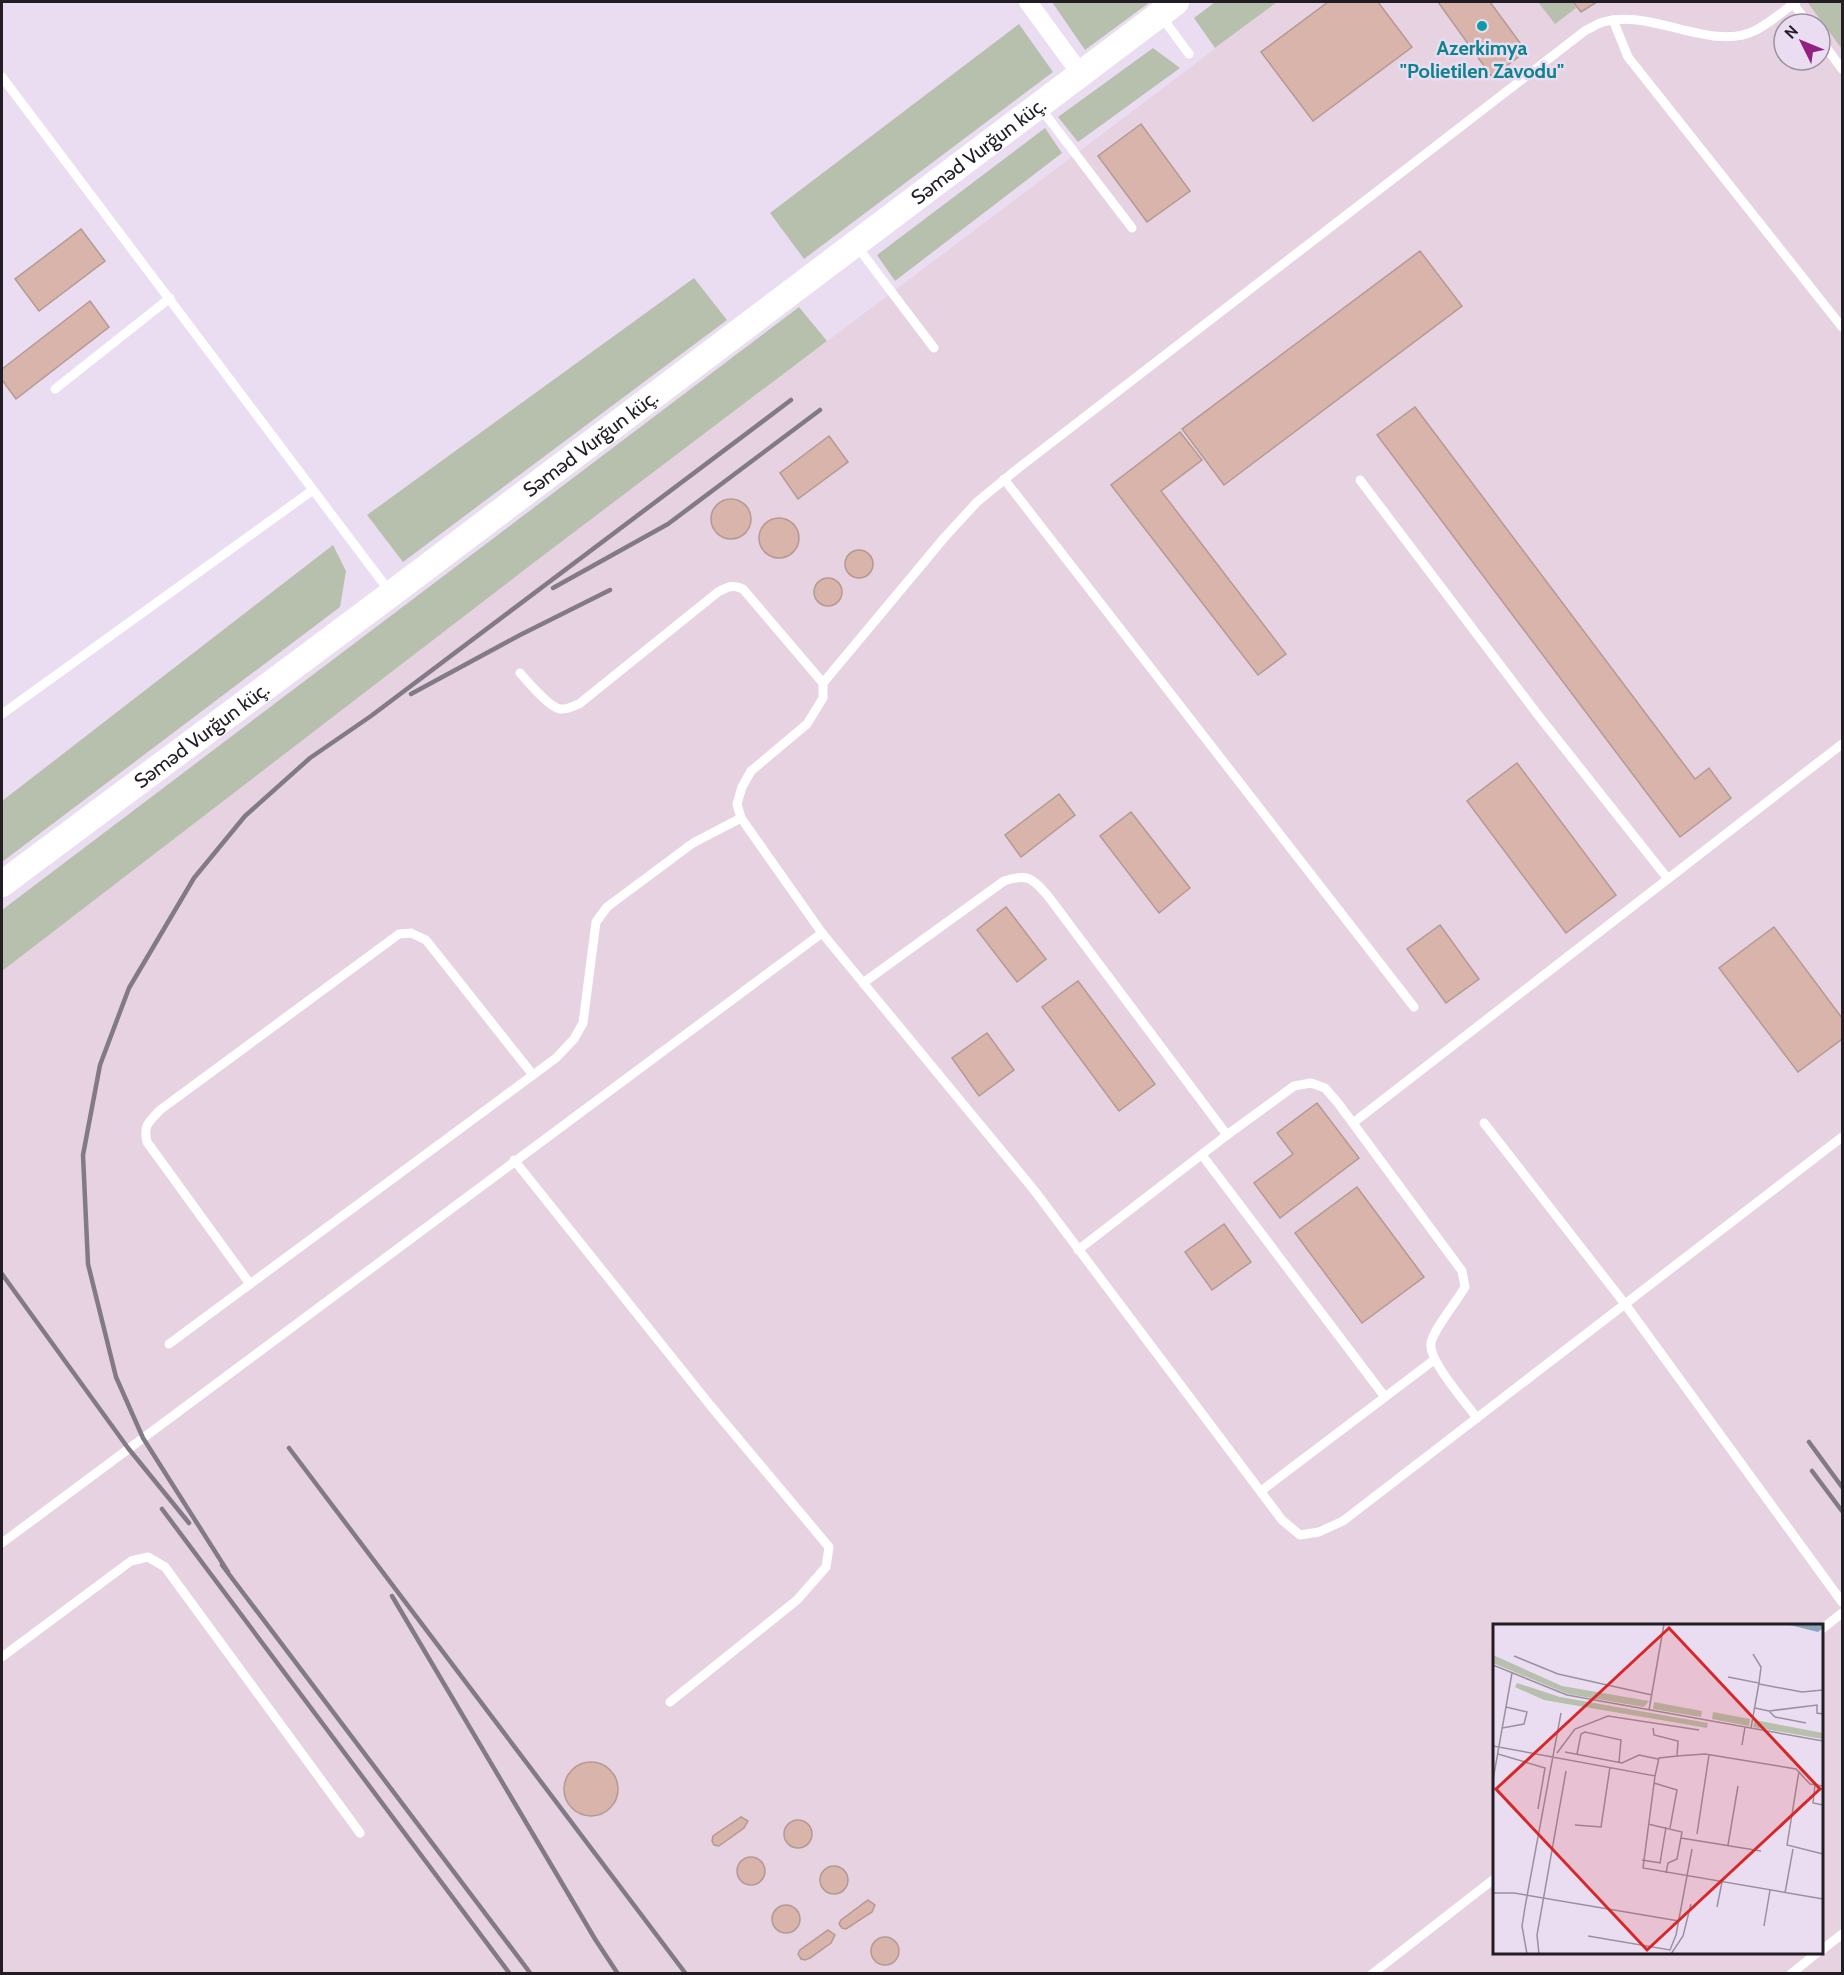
<svg xmlns="http://www.w3.org/2000/svg" width="1844" height="1975" viewBox="0 0 1844 1975" font-family="Cabin,sans-serif">
<style>
.industrial{fill:#e6d2e0;fill-rule:evenodd}
.green{fill:#b6c0ad}
.building{fill:#d8b4ab;stroke:#b39a94;stroke-width:1.5}
.lines{fill:none;stroke-linecap:round;stroke-linejoin:round}
.lane{stroke:#fff;stroke-width:9}
.street{stroke:#fff;stroke-width:18}
.secondary{stroke:#fff;stroke-width:26}
.rail{stroke:#837a88;stroke-width:4.5}
.culture-dot{fill:#0f9aa8;stroke:#ebddf1;stroke-width:2}
.labels{text-anchor:middle;dominant-baseline:central;stroke-width:5;stroke-linejoin:round;paint-order:stroke}
.culture-label{font-size:20px;font-weight:bold;fill:#0d838f;stroke:#ebddf1}
.street-label{font-size:20px;fill:#221d25;stroke:#ebddf1}
.inset-road{fill:none;stroke:#9b909f;stroke-width:1.5}
.view{fill:#d62828;fill-opacity:0.15;stroke:#d62828;stroke-width:3}
.inset-edge{fill:none;stroke:#221d25;stroke-width:3}
</style>
<rect width="100%" height="100%" fill="#ebddf1"/>
<path class="industrial" d="M 1277,2 L 1842,2 L 1842,1973 L 2,1974 L 2,971 L 532,564 ZM 1784,24 L 1820,24 L 1820,60 L 1784,60 ZM 1494,1626 L 1822,1626 L 1822,1952 L 1494,1952 Z"/>
<g class="green">
<polygon points="1052,2 1150,2 1085,50"/>
<polygon points="1215,2 1277,2 1215,48 1194,18"/>
<polygon points="1538,2 1572,2 1576,8 1555,24"/>
<polygon points="1810,2 1842,2 1842,49 1808,3"/>
<polygon points="1019,24 1053,72 804,259 770,213"/>
<polygon points="1153,48 1180,68 1078,142 1058,117"/>
<polygon points="1045,128 1062,153 895,281 877,255"/>
<polygon points="694,278 727,320 403,562 367,515"/>
<polygon points="799,307 827,341 532,564 2,971 2,910"/>
<polygon points="333,545 346,571 340,607 2,862 2,801"/>
</g>
<g class="building">
<polygon points="1328,2 1378,2 1412,47 1313,121 1261,52"/>
<polygon points="1438,2 1490,2 1526,51 1492,77"/>
<polygon points="1573,2 1597,2 1581,12"/>
<polygon points="1141,124 1190,191 1147,222 1098,156"/>
<polygon points="81,229 105,261 39,311 15,279"/>
<polygon points="1420,251 1462,306 1224,485 1182,429"/>
<polygon points="90,301 109,327 16,399 2,380 2,369"/>
<polygon points="1415,407 1695,779 1709,768 1731,798 1680,837 1377,435"/>
<polygon points="1180,432 1202,460 1161,491 1286,654 1258,675 1111,485"/>
<polygon points="829,436 848,462 798,499 780,473"/>
<circle cx="731" cy="519" r="20"/>
<circle cx="779" cy="538" r="20"/>
<circle cx="859" cy="564" r="14"/>
<circle cx="828" cy="592" r="14"/>
<polygon points="1517,763 1616,895 1566,933 1467,801"/>
<polygon points="1059,794 1075,815 1021,857 1005,835"/>
<polygon points="1131,812 1190,888 1159,913 1100,836"/>
<polygon points="1006,907 1046,959 1017,982 977,930"/>
<polygon points="1440,925 1479,979 1446,1003 1407,949"/>
<polygon points="1774,927 1842,1018 1842,1039 1798,1072 1719,968"/>
<polygon points="1078,981 1155,1084 1119,1111 1042,1007"/>
<polygon points="987,1033 1014,1070 979,1096 952,1058"/>
<polygon points="1317,1103 1359,1158 1280,1218 1254,1183 1293,1154 1277,1133"/>
<polygon points="1357,1187 1424,1277 1362,1323 1295,1233"/>
<polygon points="1224,1224 1251,1262 1212,1290 1185,1252"/>
<circle cx="591" cy="1789" r="27"/>
<polygon points="741,1817 748,1821 744,1828 719,1846 714,1845 712,1841 713,1836"/>
<circle cx="798" cy="1834" r="14"/>
<circle cx="751" cy="1871" r="14"/>
<circle cx="834" cy="1880" r="14"/>
<polygon points="868,1900 875,1905 872,1912 846,1929 842,1928 839,1924 841,1920"/>
<circle cx="786" cy="1919" r="14"/>
<polygon points="828,1930 835,1935 831,1943 810,1958 805,1960 801,1959 798,1954 800,1950"/>
<circle cx="885" cy="1951" r="14"/>
</g>
<g class="lines">
<g class="lane">
<polyline points="1793,4 1809,24"/>
<polyline points="1161,16 1189,54"/>
<polyline points="1613,20 1628,57 1842,327"/>
<polyline points="1820,39 1842,69"/>
<polyline points="2,77 390,592"/>
<polyline points="1039,106 1132,228"/>
<polyline points="856,245 934,348"/>
<polyline points="55,389 170,298"/>
<polyline points="1004,479 1414,1007"/>
<polyline points="1360,480 1538,715 1668,879"/>
<path d="M 823,683 L 944,538 L 977,502 L 1016,470 L 1586,30 C 1591,28 1597,24 1603,22 C 1651,8 1711,52 1754,31 C 1769,24 1783,11 1796,2"/>
<polyline points="2,714 313,490"/>
<polyline points="822,933 1034,1190 1282,1520 1300,1535 1319,1532 1343,1521 1842,1137"/>
<path d="M 863,983 L 1004,881 C 1028,873 1032,878 1048,896 L 1227,1135"/>
<polyline points="1353,1123 1842,744"/>
<polyline points="1484,1123 1625,1304 1842,1602"/>
<polyline points="1202,1155 1385,1397"/>
<polyline points="514,1160 710,1405 829,1547 826,1567 797,1600 670,1702"/>
<path d="M 1078,1250 L 1227,1135 L 1294,1086 L 1311,1083 L 1325,1088 L 1338,1103 L 1462,1271 L 1465,1287 C 1457,1301 1433,1330 1431,1343 C 1428,1360 1466,1403 1477,1418"/>
<path d="M 250,1284 L 147,1142 C 143,1125 149,1122 160,1110 L 399,934 L 411,933 L 426,940 L 533,1075"/>
<polyline points="169,1344 556,1058 574,1039 583,1023 596,922 607,907 693,843 741,818"/>
<polyline points="1261,1491 1434,1360"/>
<path d="M 2,1543 L 822,933 L 741,818 L 737,804 L 742,787 L 751,771 L 807,724 L 823,698 L 823,683 L 743,589 C 733,584 727,587 718,592 L 579,704 C 573,706 567,710 560,709 C 549,707 528,682 520,673"/>
<polyline points="1822,1629 1842,1613"/>
<polyline points="2,1657 131,1561 148,1557 165,1567 360,1833"/>
<polyline points="1822,1950 1842,1934"/>
<polyline points="1372,1974 1494,1879"/>
<polyline points="1791,1974 1818,1952"/>
</g>
<polyline class="street" points="1028,2 1080,73"/>
<path class="secondary" id="s1" d="M 2,884 L 391,594 L 1176,2"/>
<g class="rail">
<polyline points="553,588 668,524 820,410"/>
<polyline points="411,694 520,635 610,590"/>
<polyline points="2,1274 128,1448 189,1523"/>
<polyline points="1809,1442 1842,1487"/>
<polyline points="289,1448 686,1974"/>
<polyline points="1812,1471 1842,1511"/>
<polyline points="162,1509 510,1974"/>
<polyline points="222,1565 531,1974"/>
<polyline points="228,1572 143,1438 116,1377 88,1264 83,1155 100,1065 129,988 194,878 245,816 310,758 371,716 791,400"/>
<polyline points="392,1596 595,1939 618,1974"/>
</g>
</g>
<circle class="culture-dot" cx="1482" cy="26" r="6"/>
<g class="labels">
<g class="culture-label">
<text x="1482" y="48">Azerkimya<tspan x="1482" dy="23">"Polietilen Zavodu"</tspan></text>
</g>
<g class="street-label">
<text stroke="none"><textPath href="#s1" startOffset="1221">Səməd Vurğun küç.</textPath></text>
<text stroke="none"><textPath href="#s1" startOffset="735">Səməd Vurğun küç.</textPath></text>
<text stroke="none"><textPath href="#s1" startOffset="249">Səməd Vurğun küç.</textPath></text>
</g>
</g>
<g transform="translate(1493 1624)">
<rect width="330" height="330" fill="#ebddf1"/>
<path d="M 0,31 L 69,62 L 156,77 L 151,83 L 75,70 L 0,39 ZM 24,59 L 67,73 L 215,99 L 214,104 L 51,76 L 22,63 ZM 161,78 L 209,87 L 208,93 L 160,85 ZM 220,88 L 257,95 L 256,102 L 219,95 ZM 262,96 L 330,109 L 330,115 L 260,103 Z" fill="#b6c0ad"/>
<path d="M 293,0 L 330,0 L 330,4 L 325,8 Z" fill="#88a7ba"/>
<path class="inset-road" d="M 260,30 L 268,43 L 266,59M 21,32 L 65,50 L 159,71M 0,41 L 74,71 L 330,117M 235,53 L 266,59 L 258,104M 266,60 L 309,68 L 330,66M 262,84 L 276,87 L 324,81 L 324,89 L 330,90M 156,86 L 171,0M 276,87 L 282,93 L 313,99M 9,104 L 31,100 L 34,88 L 13,83M 249,121 L 252,103M 0,122 L 162,152 L 166,134 L 184,132 L 185,117 L 161,111 L 160,104M 72,128 L 129,139 L 146,131 L 165,135M 64,129 L 82,105 L 115,92 L 206,106M 5,130 L 52,144 L 45,185M 84,130 L 88,110 L 92,108 L 128,116 L 126,138M 184,132 L 212,130 L 303,145 L 317,160 L 330,162M 306,147 L 294,221 L 330,230M 162,152 L 150,244 L 330,275M 0,156 L 19,49M 161,159 L 184,166 L 177,204M 322,161 L 320,179 L 330,181M 155,200 L 189,208 L 184,235 L 175,239 L 173,249M 82,201 L 108,203 L 117,143M 204,210 L 216,131M 188,214 L 268,227M 235,221 L 245,162M 149,236 L 168,239M 167,239 L 173,203M 0,269 L 21,269 L 186,297M 292,269 L 300,225M 33,277 L 29,302 L 34,330M 32,283 L 68,89M 224,283 L 229,258M 271,302 L 277,266M 95,312 L 177,326 L 183,311 L 199,225M 46,330 L 44,311 L 73,147M 178,330 L 190,312 L 198,280"/>
<path class="view" d="M 176,4 L 327,165 L 154,326 L 3,165 Z"/>
<rect width="330" height="330" class="inset-edge"/>
</g>
<rect width="1844" height="1975" fill="none" stroke="#221d25" stroke-width="6"/>
<g transform="translate(1802 42) rotate(313)"><circle r="28" fill="#ebddf1" stroke="#9b909f" stroke-width="1.5"/>
<path d="M0-4.5L10 22L0 15L-10 22Z" fill="#922182"/>
<text y="-9" font-size="16" font-weight="bold" text-anchor="middle" fill="#221d25">N</text>
</g>
</svg>
